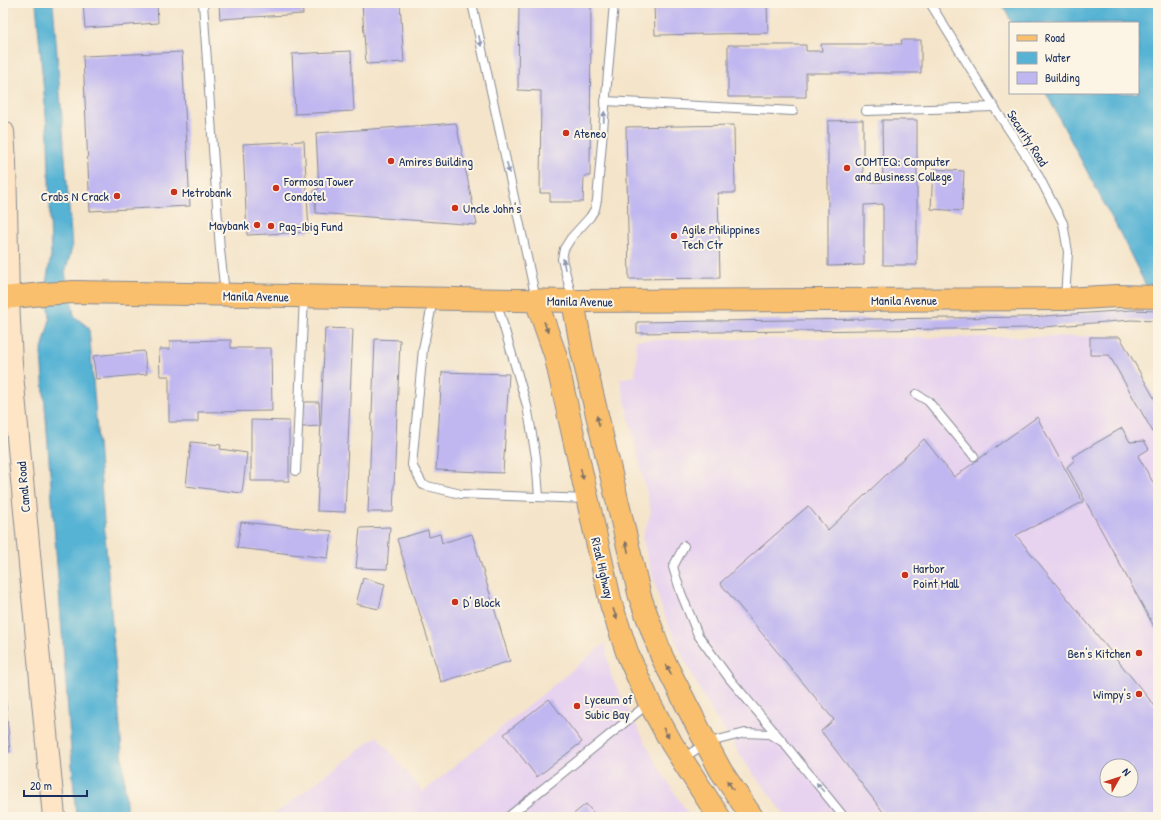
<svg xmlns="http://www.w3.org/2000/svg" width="1161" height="820" viewBox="0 0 1161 820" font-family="'Patrick Hand',sans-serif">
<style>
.built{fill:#e7d2ef;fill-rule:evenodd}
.water{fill:#56b3d4;stroke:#387199}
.building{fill:#c0b7f0;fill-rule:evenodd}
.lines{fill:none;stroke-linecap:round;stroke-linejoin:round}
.lane-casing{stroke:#888a94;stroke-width:10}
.secondary-casing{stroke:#888a94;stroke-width:24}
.primary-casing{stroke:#888a94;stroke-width:24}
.lane{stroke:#fff;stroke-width:8}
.secondary{stroke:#fde5c5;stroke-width:22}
.primary{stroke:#f9bf6d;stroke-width:22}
.oneway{fill:#8d97ae}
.oneway2{fill:#7f7065}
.poi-dot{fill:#c8321e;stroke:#fcf5e5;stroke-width:1.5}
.labels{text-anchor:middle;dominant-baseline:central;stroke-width:4;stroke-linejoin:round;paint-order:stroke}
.poi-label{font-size:13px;fill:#1b2f5e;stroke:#fcf5e5;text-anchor:start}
.street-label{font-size:13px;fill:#1b2f5e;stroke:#fcf5e5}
</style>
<rect width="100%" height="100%" fill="#fcf5e5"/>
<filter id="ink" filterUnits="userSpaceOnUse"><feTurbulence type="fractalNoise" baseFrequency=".025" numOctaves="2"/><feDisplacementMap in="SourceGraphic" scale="8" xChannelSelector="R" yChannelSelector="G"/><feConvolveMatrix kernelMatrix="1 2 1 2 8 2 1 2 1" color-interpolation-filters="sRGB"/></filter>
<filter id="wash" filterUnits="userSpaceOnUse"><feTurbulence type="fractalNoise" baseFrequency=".012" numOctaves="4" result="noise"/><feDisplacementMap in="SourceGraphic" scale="16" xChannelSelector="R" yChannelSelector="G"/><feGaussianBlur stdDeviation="0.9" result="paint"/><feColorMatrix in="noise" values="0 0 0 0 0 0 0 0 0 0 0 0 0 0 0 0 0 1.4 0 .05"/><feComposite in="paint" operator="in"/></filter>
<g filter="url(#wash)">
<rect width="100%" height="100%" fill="#f4e4c9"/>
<g class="built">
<path d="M 1120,336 L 1158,404 L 1158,817 L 787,817 L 749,768 L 710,709 L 683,657 L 663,612 L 642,538 L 651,512 L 620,379 L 635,376 L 637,359 L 636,340 ZM 1107,766 L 1131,766 L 1131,790 L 1107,790 Z"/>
<polygon points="605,643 611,676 656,763 690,817 271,817 377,736 423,792"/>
</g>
<g class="water">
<polygon points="36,3 53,3 72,248 65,273 72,303 74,316 89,328 127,817 76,817 41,353 50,319 46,283 51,256 48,139"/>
<polygon points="1002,3 1158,3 1158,310 1119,231 1101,198 1046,93 1138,93 1138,23 1012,23"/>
</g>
<g id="blocks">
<g class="building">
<polygon points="83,3 157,3 158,23 85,28"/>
<polygon points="219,3 302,3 303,14 220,19"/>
<polygon points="362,3 400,3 404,62 366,64"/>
<polygon points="519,3 591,3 590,176 584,176 583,202 550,202 550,193 540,193 541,91 518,90"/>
<polygon points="654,3 767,3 768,33 655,35"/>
<polygon points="901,40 921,40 921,73 806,73 806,97 728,97 728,45 806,45 806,51 822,51 821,44 902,44"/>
<polygon points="351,51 354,111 295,114 292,54"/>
<polygon points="182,52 190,206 90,211 83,56"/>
<polygon points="863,120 863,182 883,182 882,120 917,120 917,265 883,265 883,204 864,205 864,265 828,266 828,121"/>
<polygon points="456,123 477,225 316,213 314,190 319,189 316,133"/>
<polygon points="734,125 735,193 718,193 720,278 629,279 626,127"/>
<polygon points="304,141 309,232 247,235 243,144"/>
<polygon points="933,169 964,171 962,211 931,209"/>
<polygon points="1131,310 1158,311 1158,321 1131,320 1031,328 637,333 637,322 1030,317"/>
<polygon points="325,328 353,329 345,512 317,511"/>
<polygon points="1090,337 1120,337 1158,405 1158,441 1109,355 1090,355"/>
<polygon points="375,339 400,340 393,512 368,512"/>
<polygon points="231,340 231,348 271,348 272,411 198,412 198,422 169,422 169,376 160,376 159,349 170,349 170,341"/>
<polygon points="144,351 147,374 96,379 93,356"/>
<polygon points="442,372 509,374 503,473 436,470"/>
<polygon points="302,402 319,402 320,426 302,427"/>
<path d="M 1037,417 L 1083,502 L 1016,535 L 1158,710 L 1158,817 L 887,817 L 821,731 L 834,720 L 720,583 L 808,506 L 828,530 L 924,439 L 954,477 ZM 1107,766 L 1131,766 L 1131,790 L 1107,790 Z"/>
<polygon points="251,420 289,421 289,481 251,481"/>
<polygon points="1122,428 1130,442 1144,441 1149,449 1138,456 1158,491 1158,634 1067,467 1075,460 1072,457"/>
<polygon points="191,442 221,445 220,449 247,453 242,493 186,486"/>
<polygon points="241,522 332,531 328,558 237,548"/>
<polygon points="390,527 387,569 356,568 360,528"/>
<polygon points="428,530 429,537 440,534 442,543 472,534 510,661 441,682 397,539"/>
<polygon points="363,578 385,584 379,609 356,604"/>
<polygon points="4,682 10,752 3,753 3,683"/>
<polygon points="549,699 582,742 537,777 504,734"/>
<polygon points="586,804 597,817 570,817"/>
</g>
</g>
</g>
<g filter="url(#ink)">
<use href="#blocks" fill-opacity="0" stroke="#888a94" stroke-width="1"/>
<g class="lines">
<g class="lane-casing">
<g id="lane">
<polyline points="203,3 220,250 225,293"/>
<polyline points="472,3 536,299"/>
<polyline points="930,3 994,107 1036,171 1063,223 1068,252 1065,298"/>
<polyline points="605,101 793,111"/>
<polyline points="866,111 994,107"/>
<polyline points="433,300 423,349 412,465 423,485 461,494 587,499"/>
<polyline points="496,300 527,406 536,457 539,497"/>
<polyline points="573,301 562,259 564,249 571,238 590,217 595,209 597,200 614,3"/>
<polyline points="916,394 928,401 974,456"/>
<polyline points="296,471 304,297"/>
<polyline points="684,546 673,567 681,593 698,635 729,678 783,742"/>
<polyline points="682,759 706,743 745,733 769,734 783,742 844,817"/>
<polyline points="508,817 649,703"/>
</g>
</g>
<g class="secondary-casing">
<polyline id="secondary" points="3,132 5,162 8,298 11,364 54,817"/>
</g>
<g class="primary-casing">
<g id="primary">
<polyline points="3,298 43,294 74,292 573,301 1065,299 1117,296 1158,297"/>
<polyline points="536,300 555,354 611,604 628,655 649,702 672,744 719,817"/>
<polyline points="573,301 582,351 640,597 662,657 706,743 721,771 752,817"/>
</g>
</g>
<use href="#lane" class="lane"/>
<use href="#secondary" class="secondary"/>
<use href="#primary" class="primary"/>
</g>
<defs><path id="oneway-solid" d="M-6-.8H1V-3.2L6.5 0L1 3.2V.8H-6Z"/></defs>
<g class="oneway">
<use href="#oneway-solid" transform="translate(480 41) rotate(78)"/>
<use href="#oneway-solid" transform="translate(604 117) rotate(-86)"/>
<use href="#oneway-solid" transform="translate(508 168) rotate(78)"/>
<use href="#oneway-solid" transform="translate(564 264) rotate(-100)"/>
<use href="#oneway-solid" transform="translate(820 787) rotate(-129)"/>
</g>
<g class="oneway2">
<use href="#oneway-solid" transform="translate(546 327) rotate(71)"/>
<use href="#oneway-solid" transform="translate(598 421) rotate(-103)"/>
<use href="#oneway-solid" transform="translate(582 474) rotate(77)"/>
<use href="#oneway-solid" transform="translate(627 547) rotate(-103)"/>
<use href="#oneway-solid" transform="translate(615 614) rotate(71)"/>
<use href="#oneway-solid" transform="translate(669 670) rotate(-117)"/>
<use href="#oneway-solid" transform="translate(666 733) rotate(61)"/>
<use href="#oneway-solid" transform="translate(730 785) rotate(-124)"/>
</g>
</g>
<g class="poi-dot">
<circle cx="566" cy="133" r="4"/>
<circle cx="391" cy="161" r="4"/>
<circle cx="847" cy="168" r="4"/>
<circle cx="276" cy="188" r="4"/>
<circle cx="174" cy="192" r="4"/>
<circle cx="117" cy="196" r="4"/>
<circle cx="455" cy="208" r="4"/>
<circle cx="257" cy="225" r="4"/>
<circle cx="271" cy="226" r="4"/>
<circle cx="674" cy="236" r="4"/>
<circle cx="905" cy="575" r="4"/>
<circle cx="455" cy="602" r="4"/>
<circle cx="1139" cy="653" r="4"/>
<circle cx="1139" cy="694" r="4"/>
<circle cx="577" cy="706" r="4"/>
</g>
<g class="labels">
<g class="poi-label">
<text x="574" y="133">Ateneo</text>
<text x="399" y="161">Amires Building</text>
<text x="855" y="161">COMTEQ: Computer<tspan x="855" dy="15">and Business College</tspan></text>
<text x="284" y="181">Formosa Tower<tspan x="284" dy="15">Condotel</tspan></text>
<text x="182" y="192">Metrobank</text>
<text x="109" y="196" text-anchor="end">Crabs N Crack</text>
<text x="463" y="208">Uncle John's</text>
<text x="249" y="225" text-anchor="end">Maybank</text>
<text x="279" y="226">Pag-Ibig Fund</text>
<text x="682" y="229">Agile Philippines<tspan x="682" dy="15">Tech Ctr</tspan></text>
<text x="913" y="568">Harbor<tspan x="913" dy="15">Point Mall</tspan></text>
<text x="463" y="602">D' Block</text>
<text x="1131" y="653" text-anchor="end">Ben's Kitchen</text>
<text x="1131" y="694" text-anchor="end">Wimpy's</text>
<text x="585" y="699">Lyceum of<tspan x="585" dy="15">Subic Bay</tspan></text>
</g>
<g class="street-label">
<text transform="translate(1028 138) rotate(57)">Security Road</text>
<text transform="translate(256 296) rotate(1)">Manila Avenue</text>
<text x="904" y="300">Manila Avenue</text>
<text transform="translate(580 301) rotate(1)">Manila Avenue</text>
<text transform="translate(23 487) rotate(-95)">Canal Road</text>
<text transform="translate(603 568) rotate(77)">Rizal Highway</text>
</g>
</g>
<rect width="1161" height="820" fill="none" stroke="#fcf5e5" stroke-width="16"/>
<rect x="1009" y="22" width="130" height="72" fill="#fcf5e5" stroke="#a2a6af"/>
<rect x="1017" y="35" width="20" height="6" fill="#f9bf6d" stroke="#a2a6af"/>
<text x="1045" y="42" font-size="12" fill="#1b2f5e">Road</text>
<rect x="1017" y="52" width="20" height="12" fill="#56b3d4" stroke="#a2a6af"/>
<text x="1045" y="62" font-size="12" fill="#1b2f5e">Water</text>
<rect x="1017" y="72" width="20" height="12" fill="#c0b7f0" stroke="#a2a6af"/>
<text x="1045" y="82" font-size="12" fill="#1b2f5e">Building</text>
<g transform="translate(1119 778) rotate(51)"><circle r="19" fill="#fcf5e5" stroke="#a2a6af"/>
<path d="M0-3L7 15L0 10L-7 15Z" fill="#c8321e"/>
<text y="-6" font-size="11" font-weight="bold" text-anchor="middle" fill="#1b2f5e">N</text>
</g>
<path d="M24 790v6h63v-6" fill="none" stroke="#1b2f5e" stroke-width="2"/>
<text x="30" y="790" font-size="12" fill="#1b2f5e" stroke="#fcf5e5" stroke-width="3" paint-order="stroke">20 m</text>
</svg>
